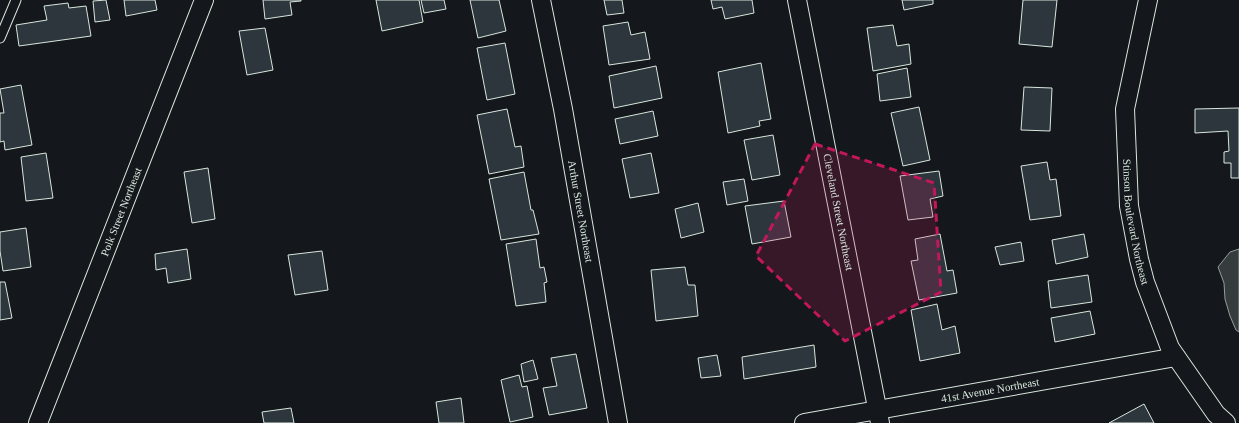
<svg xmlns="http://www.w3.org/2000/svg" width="1239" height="423" viewBox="0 0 1239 423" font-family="Georgia,serif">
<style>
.water{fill:#363b3e;stroke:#939e99}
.building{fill:#2c363c;stroke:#d8e6dc}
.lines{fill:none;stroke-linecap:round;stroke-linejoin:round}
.lane-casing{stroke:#d8e6dc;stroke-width:11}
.street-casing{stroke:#d8e6dc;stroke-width:20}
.lane{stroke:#14181c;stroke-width:9}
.street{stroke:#14181c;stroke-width:18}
.marked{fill:#c2185b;fill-opacity:0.2;stroke:#c2185b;stroke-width:3;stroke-dasharray:8 5;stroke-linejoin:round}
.labels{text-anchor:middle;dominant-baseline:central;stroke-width:3;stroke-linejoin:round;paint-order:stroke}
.street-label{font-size:11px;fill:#d8e6dc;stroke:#14181c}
</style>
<rect width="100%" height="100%" fill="#14181c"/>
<polygon class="water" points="1239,249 1239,332 1236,330 1230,316 1225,299 1224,283 1218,267 1230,252"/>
<g class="building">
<polygon points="106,0 110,20 95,22 93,1"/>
<polygon points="124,0 155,0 157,10 126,16"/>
<polygon points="263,0 301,0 301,1 290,2 292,15 265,19"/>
<polygon points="376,0 419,0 423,22 382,31"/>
<polygon points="421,0 444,0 446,9 424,13"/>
<polygon points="470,0 499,0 506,31 478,38"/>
<polygon points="604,0 622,0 624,13 607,15"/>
<polygon points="711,0 752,0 754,13 725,19 722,7 713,9"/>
<polygon points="902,0 933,0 933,4 904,10"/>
<polygon points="1023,0 1057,0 1052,47 1019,44"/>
<polygon points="68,3 69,8 86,6 91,36 19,46 16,25 47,20 44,6"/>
<polygon points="628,22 631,35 645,32 650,59 609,65 603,26"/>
<polygon points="893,25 897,46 909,44 911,64 873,71 867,28"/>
<polygon points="265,28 273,70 247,75 239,31"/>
<polygon points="505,43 515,94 487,100 477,48"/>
<polygon points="761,63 771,119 759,121 760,126 728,133 718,72"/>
<polygon points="656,66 662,98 614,108 609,76"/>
<polygon points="907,68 911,97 880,101 877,74"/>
<polygon points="21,85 32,145 5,150 4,141 0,142 0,113 4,113 0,89"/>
<polygon points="1024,87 1052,88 1050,131 1021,130"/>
<polygon points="919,107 930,160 903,166 891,113"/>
<polygon points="1239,108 1239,178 1231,178 1231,163 1224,163 1224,152 1229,151 1228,131 1195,133 1195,109"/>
<polygon points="507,109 515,147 521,146 524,167 489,174 477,115"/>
<polygon points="653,111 658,136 620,144 615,119"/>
<polygon points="773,135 780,175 752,180 744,140"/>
<polygon points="46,153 53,198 26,201 21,157"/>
<polygon points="651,153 659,193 630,198 622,159"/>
<polygon points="1047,162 1050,180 1056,179 1061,216 1030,220 1021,166"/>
<polygon points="208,168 215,219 192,223 184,172"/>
<polygon points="939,171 943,196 930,199 933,217 908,220 900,176"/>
<polygon points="524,172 531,210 533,210 539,234 501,240 489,179"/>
<polygon points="744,179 748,201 727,205 723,182"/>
<polygon points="784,201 791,237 752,244 745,206"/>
<polygon points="698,203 704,232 681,238 675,209"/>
<polygon points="26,228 31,267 3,271 0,251 0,232"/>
<polygon points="940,234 947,271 953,270 957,293 919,300 911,261 918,260 915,239"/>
<polygon points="1084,234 1088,257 1056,264 1052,240"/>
<polygon points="536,239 540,268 544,267 547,282 544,283 546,302 516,306 506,244"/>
<polygon points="1021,242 1024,261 1000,265 995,247"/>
<polygon points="187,249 191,279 168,283 166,268 156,270 155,254"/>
<polygon points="322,251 328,290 295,295 288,255"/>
<polygon points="685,267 688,285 695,285 698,316 656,321 651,270"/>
<polygon points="1088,275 1092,302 1051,308 1048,281"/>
<polygon points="0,282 5,282 12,318 0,320"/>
<polygon points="937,304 942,330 955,326 960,353 920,361 911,310"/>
<polygon points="1090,311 1095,334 1055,342 1051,318"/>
<polygon points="814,345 816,367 744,379 742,357"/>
<polygon points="576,354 587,408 549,415 543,388 557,386 551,358"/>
<polygon points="717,355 721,376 701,378 698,358"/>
<polygon points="533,360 538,379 524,382 521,364"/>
<polygon points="519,375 522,387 527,386 533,417 510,422 501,380"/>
<polygon points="461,398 464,423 439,423 436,402"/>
<polygon points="1144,404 1154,423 1109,423"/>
<polygon points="291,408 294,423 264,423 262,412"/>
</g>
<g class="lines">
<g class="lane-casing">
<polyline id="lane" points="0,38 16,0"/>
</g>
<g class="street-casing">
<g id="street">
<path id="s1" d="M 541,0 L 563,109 L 618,423"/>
<path id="s2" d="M 797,0 L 880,423"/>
<path id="s3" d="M 1148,0 L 1125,109 L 1129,206 L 1139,259 L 1145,282 L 1170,348 L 1216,414 L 1226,423"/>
<path id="s4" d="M 38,423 L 204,0"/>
<path id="s5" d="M 804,423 L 1176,357"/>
</g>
</g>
<use href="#lane" class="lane"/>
<use href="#street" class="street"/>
</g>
<path class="marked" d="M 815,144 L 934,183 L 941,292 L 845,341 L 756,256 Z"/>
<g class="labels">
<g class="street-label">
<text stroke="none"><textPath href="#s4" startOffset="227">Polk Street Northeast</textPath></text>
<text stroke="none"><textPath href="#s1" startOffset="215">Arthur Street Northeast</textPath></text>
<text stroke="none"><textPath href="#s2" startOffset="216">Cleveland Street Northeast</textPath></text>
<text stroke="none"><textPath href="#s3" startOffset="225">Stinson Boulevard Northeast</textPath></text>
<text stroke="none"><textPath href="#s5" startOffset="189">41st Avenue Northeast</textPath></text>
</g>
</g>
</svg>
